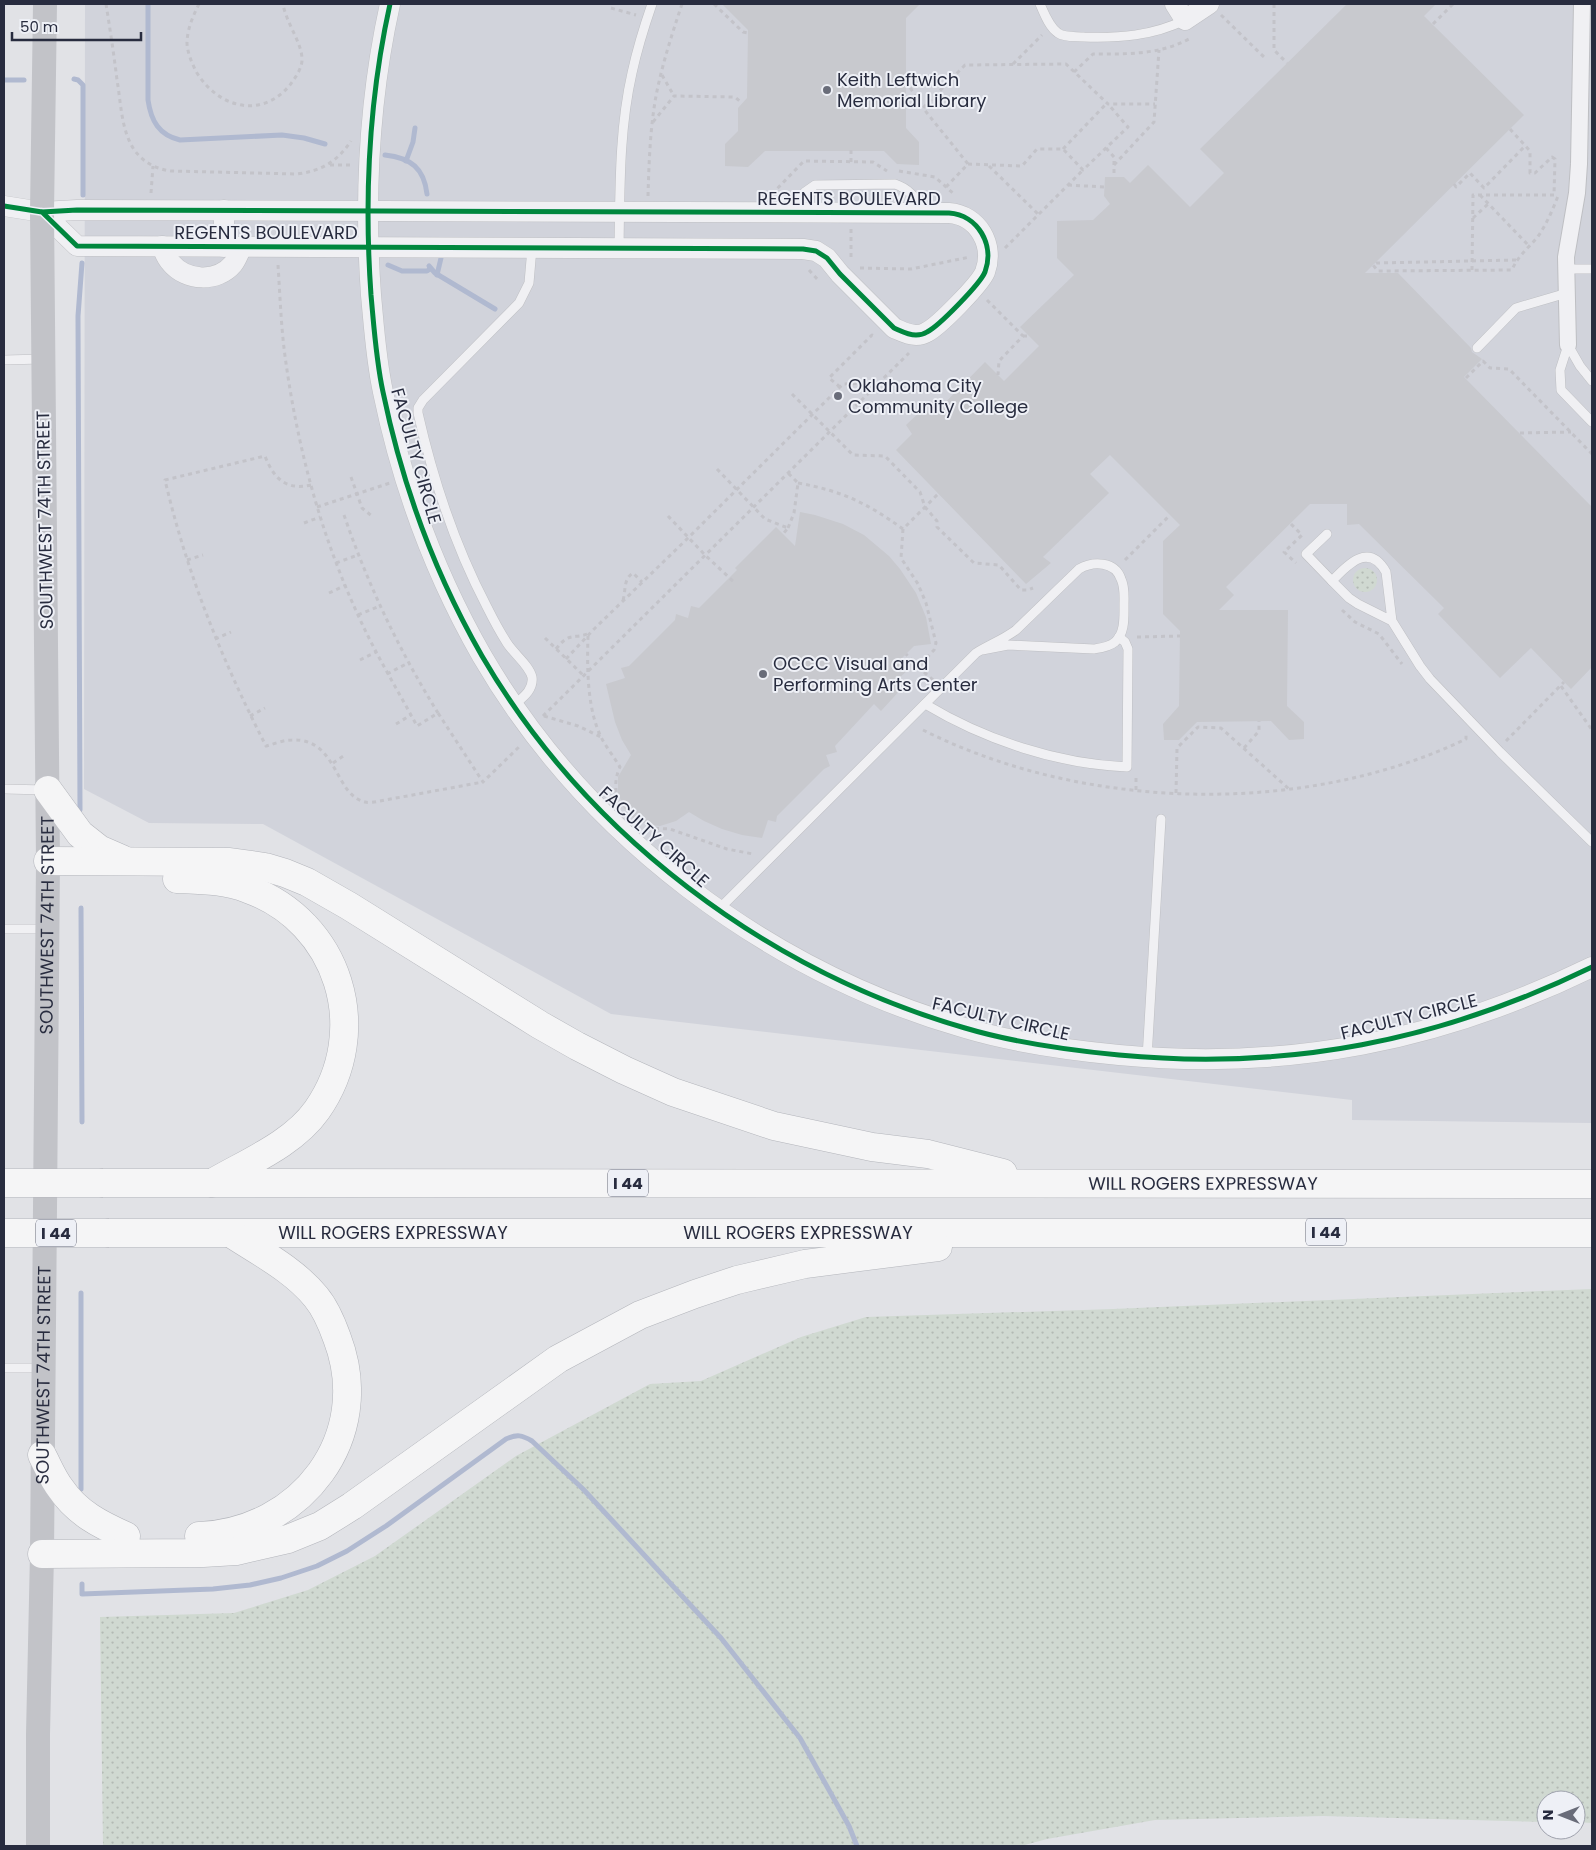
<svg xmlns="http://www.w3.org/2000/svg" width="1596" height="1850" font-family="Poppins,sans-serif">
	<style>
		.built { fill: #d1d3db }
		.grass { fill: url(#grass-dots) }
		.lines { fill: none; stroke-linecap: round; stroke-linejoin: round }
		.stream { stroke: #b0b9d0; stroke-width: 5 }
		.building { fill: #c8c9ce }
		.service-casing { stroke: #bebfc3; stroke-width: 10 }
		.minor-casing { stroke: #bebfc3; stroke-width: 18 }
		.tertiary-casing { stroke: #bebfc3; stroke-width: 21 }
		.motorway-casing { stroke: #b3b5bb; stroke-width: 29 }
		.path { stroke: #c3c3c9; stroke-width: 3; stroke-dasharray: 4 4; stroke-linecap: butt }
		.service { stroke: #f0f0f3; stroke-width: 9 }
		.minor { stroke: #f0f0f3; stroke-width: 16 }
		.tertiary { stroke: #f0f0f3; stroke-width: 20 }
		.secondary { stroke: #c2c3c8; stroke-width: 24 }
		.motorway { stroke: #f5f5f6; stroke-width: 28 }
		.motorway-bridge-casing { stroke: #b3b5bb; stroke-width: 29; stroke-linecap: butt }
		.motorway-bridge { stroke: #f5f5f6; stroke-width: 28 }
		.cycleway-casing { stroke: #eef0f6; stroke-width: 8 }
		.cycleway { stroke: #00873e; stroke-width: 5 }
		.poi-dot { fill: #696c79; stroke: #eef0f6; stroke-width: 2 }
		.labels { text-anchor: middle; stroke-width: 4; stroke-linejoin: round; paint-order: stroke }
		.shield { fill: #eef0f6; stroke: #636776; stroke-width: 1 }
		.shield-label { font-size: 16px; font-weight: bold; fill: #282c3f }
		.poi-label { font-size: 18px; fill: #282c3f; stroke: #eef0f6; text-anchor: start }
		.street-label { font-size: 18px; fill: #282c3f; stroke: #eef0f6 }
	</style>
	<defs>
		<pattern id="grass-dots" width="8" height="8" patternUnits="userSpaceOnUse" patternTransform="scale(1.25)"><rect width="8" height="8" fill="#d0d9d1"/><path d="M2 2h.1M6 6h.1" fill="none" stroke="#b3bab4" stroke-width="1.8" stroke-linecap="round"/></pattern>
	</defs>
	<rect width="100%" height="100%" fill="#e1e2e6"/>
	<path class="built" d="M85,4H1592V1123L1352,1120V1100L611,1014L263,824L149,823L84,789Z"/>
	<g class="grass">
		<circle cx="1365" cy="580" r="12"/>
		<path d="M1592,1289V1823L1576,1822V1800H1546V1822L1323,1816L1155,1820L1047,1839L1021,1846H103L100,1617L234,1613L308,1590L375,1556L516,1456L650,1384L701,1381L801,1337L866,1317L1113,1309Z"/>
	</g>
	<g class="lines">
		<g class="stream">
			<path d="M148,4V100C151,121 159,135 180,140L282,135L304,138L325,144"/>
			<path d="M74,79L78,80L83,85V195"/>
			<path d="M4,80H24"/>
			<path d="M385,155C411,158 424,168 427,194"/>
			<path d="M406,161L413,142L415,128"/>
			<path d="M388,265L402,271H427L430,269"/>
			<path d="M429,266L435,273L495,309"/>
			<path d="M437,275L441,258"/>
			<path d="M80,810L78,316L82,263"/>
			<path d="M81,908L82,1122"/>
			<path d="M81,1293V1489"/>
			<path d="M82,1584V1594L213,1589L250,1585L281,1578L317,1566L347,1551L386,1526L506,1439C517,1434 522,1435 532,1441L583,1489L721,1638L800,1738L849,1826L857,1846"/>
		</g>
	</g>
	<g class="building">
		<path d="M722,4H920L906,18V128L919,142V165L897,164L884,151H765L748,167L725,166V144L738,131V108L747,98L748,30Z"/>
		<path d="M1347,4H1436L1424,16L1524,115L1365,273H1398L1471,348L1472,352L1482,359L1464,377L1592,507V667L1571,689L1531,648L1500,678L1438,614L1444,608L1359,524L1347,525V504H1310L1226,587L1234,595L1219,610H1288L1287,706L1304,722V739L1289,740L1271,721L1197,722L1179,740H1164L1163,724L1179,706L1180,631L1163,614V541L1180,525L1110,455L1090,474L1109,493L1043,557L1051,563L1026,584L896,450L912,434L906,425L924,408L932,416L985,362L1004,381L1039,346L1020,327L1074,275L1057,258V221L1093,220L1110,204L1104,196L1105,177H1124L1130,183L1148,165L1190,207L1224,173L1200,149Z"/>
		<path d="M800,512L815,515L843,524L864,535L889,556L900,569L916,593L926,617L931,644L914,646L900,660L909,669L897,680L903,687L881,711L874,704L835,746L837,752L826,755L830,766L824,769L777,816L776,822L768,820L762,838L742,835L722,829L704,821L689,812L676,821L660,826L651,825L635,820L624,808L618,793V777L631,755L622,740L615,722L606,684L625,678L621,668L629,666L675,620L676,614L688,618L691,606L699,608L737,570L735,568L776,527L795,546Z"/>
	</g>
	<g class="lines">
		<g class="service-casing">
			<g id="service">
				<path d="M1040,4C1044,13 1049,27 1058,33C1065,38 1076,36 1084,37C1120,38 1152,36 1185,20"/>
				<path d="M790,210L805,192L815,185L895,184C910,189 916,199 925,211"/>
				<path d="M619,248C620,190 619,130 632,73C637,50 644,27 652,4"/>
				<path d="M1566,269H1592"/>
				<path d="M1568,345L1560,370L1561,390L1592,422"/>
				<path d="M1568,345L1580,366L1592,381"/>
				<path d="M1477,348L1516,308L1567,293"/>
				<path d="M4,360L43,359"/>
				<path d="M1327,534L1306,554L1332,581"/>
				<path d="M1392,621L1358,604L1349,598L1332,581C1348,564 1369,542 1386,572L1392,621L1420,666L1430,679L1500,752L1592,842"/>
				<path d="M925,704C985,740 1057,764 1127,767L1128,649L1125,642L1119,637"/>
				<path d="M514,705C522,698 534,690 532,677C529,665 514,654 507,643C500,632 493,619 487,607C455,546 433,479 418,413V408L423,400L519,303L529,283L532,248"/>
				<path d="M4,789L46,790"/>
				<path d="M718,910L976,653C989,645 1004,639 1016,630L1079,569C1093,561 1115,561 1121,579C1125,587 1124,596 1124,605C1124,618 1125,633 1115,642C1109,647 1101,648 1094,649L1008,645L982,650"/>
				<path d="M4,929H47"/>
				<path d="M1147,1058L1161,819"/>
				<path d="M4,1368H43"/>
			</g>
		</g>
		<g class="minor-casing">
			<path id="minor" d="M1568,345L1566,257L1577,193L1579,164L1582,4"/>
		</g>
		<g class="tertiary-casing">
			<g id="tertiary">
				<path d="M390,4C369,99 364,197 371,295C374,327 376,360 383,392C402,484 435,574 482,656C586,835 767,971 965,1028C1015,1043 1067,1050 1119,1055C1288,1071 1440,1041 1592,967"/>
				<path d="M1175,4L1185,20L1209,4"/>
				<path d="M4,206L42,212L77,210L949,213C978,215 995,245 985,272C980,284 939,326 927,332C924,334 919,335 916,335C908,335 901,331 894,328L840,274L827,258L816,251L803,249L77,246L42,212"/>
				<path d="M224,210V247"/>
				<path d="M162,246C164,252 166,258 171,263C186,281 217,283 233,264C237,259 239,252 242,247"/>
			</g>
		</g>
		<g class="motorway-casing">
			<g id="motorway">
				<path d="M48,790L80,834L99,849L122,859"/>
				<path d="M48,861L230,862L265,867L285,873L307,882L349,906L540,1025L577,1046L624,1070L673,1092L774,1126L872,1147L928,1154L1003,1173"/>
				<path d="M177,879C200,880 226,880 248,889C339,922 373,1030 317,1110C293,1144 248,1162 212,1183"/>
				<path id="s2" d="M103,1183L1592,1184"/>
				<path id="s3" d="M109,1233H1592"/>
				<path d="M42,1455C48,1466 53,1479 61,1489C77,1513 101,1525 126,1536"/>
				<path d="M199,1536C301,1532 375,1437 337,1338C332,1324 326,1309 316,1297C294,1270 261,1253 232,1234"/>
				<path d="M42,1554L203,1553L236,1551L288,1539L320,1526L352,1506L558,1359L640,1315L695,1294L737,1280L805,1264L938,1247"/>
			</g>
		</g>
		<g class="path">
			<path d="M106,4C110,29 114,55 117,80C121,103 121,128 133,148C142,162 156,169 171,171L297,174C321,171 337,162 351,141"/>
			<path d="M199,4C193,16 187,29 187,44C188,54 192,64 197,73C218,107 261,120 290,85C295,78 301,70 302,61C303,44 286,23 283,4"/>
			<path d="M714,4L743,32L748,33"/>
			<path d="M1274,4V50L1287,63"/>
			<path d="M611,8L636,15"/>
			<path d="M1221,15L1266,59"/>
			<path d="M1433,24L1453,4"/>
			<path d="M1013,64L1042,35"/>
			<path d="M1074,72L1093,54C1126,54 1159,55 1189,39"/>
			<path d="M662,75L674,96"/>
			<path d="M906,81L923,108"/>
			<path d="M653,122L674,96L735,97L742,103"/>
			<path d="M1510,129L1530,151V173H1535L1552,157L1555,159L1554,195"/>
			<path d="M1106,148L1114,157V177"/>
			<path d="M1063,149L1107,103"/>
			<path d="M851,150V162"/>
			<path d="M968,164L1022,166L1037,149H1063L1083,170L1128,127L1108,104"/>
			<path d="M330,165H352"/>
			<path d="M1114,165L1154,122L1159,50"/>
			<path d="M989,166L1038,214"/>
			<path d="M899,171L935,177L955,195"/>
			<path d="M1454,184L1456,187L1470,173L1484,188L1525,146"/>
			<path d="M1068,185L1104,187"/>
			<path d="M946,187L968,164L923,108L965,65L1066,64L1108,104H1155"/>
			<path d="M151,193L153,166"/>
			<path d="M772,194L804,161L873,162L887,171"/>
			<path d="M1480,195L1530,247"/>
			<path d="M648,196C649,163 650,129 656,96C662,65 672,34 682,4"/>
			<path d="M1473,218L1488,204"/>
			<path d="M851,229V258"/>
			<path d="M1005,248L1083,170"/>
			<path d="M1516,260L1377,263L1373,265L1378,271L1512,270C1518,255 1530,247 1539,235C1547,223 1553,209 1558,196"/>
			<path d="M278,265C280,295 281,326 285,356C297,445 320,533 358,615C375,653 397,689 417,726L438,713L483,782L521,745"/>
			<path d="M860,268L911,269L970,257"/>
			<path d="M809,270L819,281"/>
			<path d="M1472,270L1473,195H1558"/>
			<path d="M987,300L1023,336L999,361L998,375"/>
			<path d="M1023,336H1029"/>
			<path d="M1466,378L1483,361L1490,368L1509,369L1592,454"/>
			<path d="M840,387L829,378L872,335L876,337"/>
			<path d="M792,394L853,455L885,456L920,492L925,507L937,521V527L974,563L999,565L1021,590H1028L1033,588"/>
			<path d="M1520,433L1571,432"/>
			<path d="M717,469L765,519L788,528L783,534"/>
			<path d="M351,477L362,508L373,517"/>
			<path d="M798,483C842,491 867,503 903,529L939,493"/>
			<path d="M311,485C285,491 273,477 265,456L165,480C187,574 222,660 266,746C274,744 283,740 292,740C338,738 334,795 365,802C369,803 375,802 380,801L483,782"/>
			<path d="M317,507L390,483"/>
			<path d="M344,515C368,585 399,650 438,713"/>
			<path d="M668,516L705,555L735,583"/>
			<path d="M304,523L320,517"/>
			<path d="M1291,524L1302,535L1284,552L1296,563"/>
			<path d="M788,528L794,513L798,483L788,473"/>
			<path d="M903,529L901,558L918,584L926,603L936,643L934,650L918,667L906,654"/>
			<path d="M187,560L203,555"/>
			<path d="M1125,560L1170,515"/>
			<path d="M336,563L358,555"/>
			<path d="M329,593L346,585"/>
			<path d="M623,600C626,591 623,579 633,573L642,582"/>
			<path d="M1342,610L1355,622L1379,634L1402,664"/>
			<path d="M358,615L380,606"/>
			<path d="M588,636C587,668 587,708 601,737C606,747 614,757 620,767C615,778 615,786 617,799"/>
			<path d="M1137,637L1180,636"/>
			<path d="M545,638L584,676"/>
			<path d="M215,639L231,632"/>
			<path d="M556,649C570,631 573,640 590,633"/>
			<path d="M566,659L593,630L688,538L843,384L879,383"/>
			<path d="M360,660L376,652"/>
			<path d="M918,667L933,680"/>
			<path d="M387,674L408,663"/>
			<path d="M1561,686L1592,730"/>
			<path d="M250,716L265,708"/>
			<path d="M543,716L909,353"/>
			<path d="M544,716L578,726L601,737"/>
			<path d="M396,724L411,715"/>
			<path d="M923,730C1084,811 1303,817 1466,739V735"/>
			<path d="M1506,741L1564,682"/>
			<path d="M1244,748L1259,731V721"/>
			<path d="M333,763L345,755"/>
			<path d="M1136,790V776"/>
			<path d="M1176,793L1177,748L1198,727L1221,728L1289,789"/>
			<path d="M647,828L670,829L727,849L753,854"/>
		</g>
		<use href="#service" class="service"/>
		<use href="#minor" class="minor"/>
		<use href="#tertiary" class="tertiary"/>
		<path class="secondary" id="s1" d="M38,1846V1734L42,1554L48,861L42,212L45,4"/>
		<use href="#motorway" class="motorway"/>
		<g class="motorway-bridge-casing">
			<g id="motorway-bridge">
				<path d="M4,1183H103"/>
				<path d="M4,1233H109"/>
			</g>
		</g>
		<use href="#motorway-bridge" class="motorway-bridge"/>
		<g class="cycleway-casing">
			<g id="cycleway">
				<path d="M390,4C369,99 364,197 371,295C374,327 376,360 383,392C402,484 435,574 482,656C586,835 767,971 965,1028C1015,1043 1067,1050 1119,1055C1288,1071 1440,1041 1592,967"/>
				<path d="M4,206L42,212L77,210L949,213C978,215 995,245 985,272C980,284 939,326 927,332C924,334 919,335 916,335C908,335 901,331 894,328L840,274L827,258L816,251L803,249L77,246L42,212"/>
			</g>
		</g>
		<use href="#cycleway" class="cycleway"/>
	</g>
	<g class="poi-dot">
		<circle cx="827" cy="90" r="5"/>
		<circle cx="838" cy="396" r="5"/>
		<circle cx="763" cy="674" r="5"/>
	</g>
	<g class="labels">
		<g class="shield">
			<rect x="608" y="1169.5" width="40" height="27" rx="4"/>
			<rect x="1306" y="1218.5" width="40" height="27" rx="4"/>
			<rect x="36" y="1219.5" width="40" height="27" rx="4"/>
		</g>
		<g class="shield-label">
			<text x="628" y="1189">I 44</text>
			<text x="1326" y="1238">I 44</text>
			<text x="56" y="1239">I 44</text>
		</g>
		<g class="poi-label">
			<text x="837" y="86">Keith Leftwich<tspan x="837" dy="21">Memorial Library</tspan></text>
			<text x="848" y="392">Oklahoma City<tspan x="848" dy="21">Community College</tspan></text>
			<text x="773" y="670">OCCC Visual and<tspan x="773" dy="21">Performing Arts Center</tspan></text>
		</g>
		<g class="street-label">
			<text x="849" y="205">REGENTS BOULEVARD</text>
			<text x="266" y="239">REGENTS BOULEVARD</text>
			<text transform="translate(416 456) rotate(74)" y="6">FACULTY CIRCLE</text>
			<text transform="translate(45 520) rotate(-91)" y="6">SOUTHWEST 74TH STREET</text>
			<text transform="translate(654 837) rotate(42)" y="6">FACULTY CIRCLE</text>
			<text dy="6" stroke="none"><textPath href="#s1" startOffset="921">SOUTHWEST 74TH STREET</textPath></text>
			<text transform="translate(1409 1017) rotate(-14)" y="6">FACULTY CIRCLE</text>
			<text transform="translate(1001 1019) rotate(13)" y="6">FACULTY CIRCLE</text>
			<text dy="6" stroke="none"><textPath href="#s2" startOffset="1100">WILL ROGERS EXPRESSWAY</textPath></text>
			<text dy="6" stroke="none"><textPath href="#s3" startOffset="689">WILL ROGERS EXPRESSWAY</textPath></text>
			<text dy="6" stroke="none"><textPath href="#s3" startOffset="284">WILL ROGERS EXPRESSWAY</textPath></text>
			<text dy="6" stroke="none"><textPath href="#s1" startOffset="471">SOUTHWEST 74TH STREET</textPath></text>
		</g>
	</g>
	<rect width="1596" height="1850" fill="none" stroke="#282c3f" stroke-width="10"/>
	<g transform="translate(1561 1815) rotate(270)"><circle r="24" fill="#eef0f6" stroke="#9fa2ad"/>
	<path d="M0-4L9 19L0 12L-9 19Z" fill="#696c79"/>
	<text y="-8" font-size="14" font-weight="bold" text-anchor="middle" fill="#282c3f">N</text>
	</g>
	<path d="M12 32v8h129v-8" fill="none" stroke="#282c3f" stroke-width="2.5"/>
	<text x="20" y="32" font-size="15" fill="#282c3f" stroke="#eef0f6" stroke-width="4" paint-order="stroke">50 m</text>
</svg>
